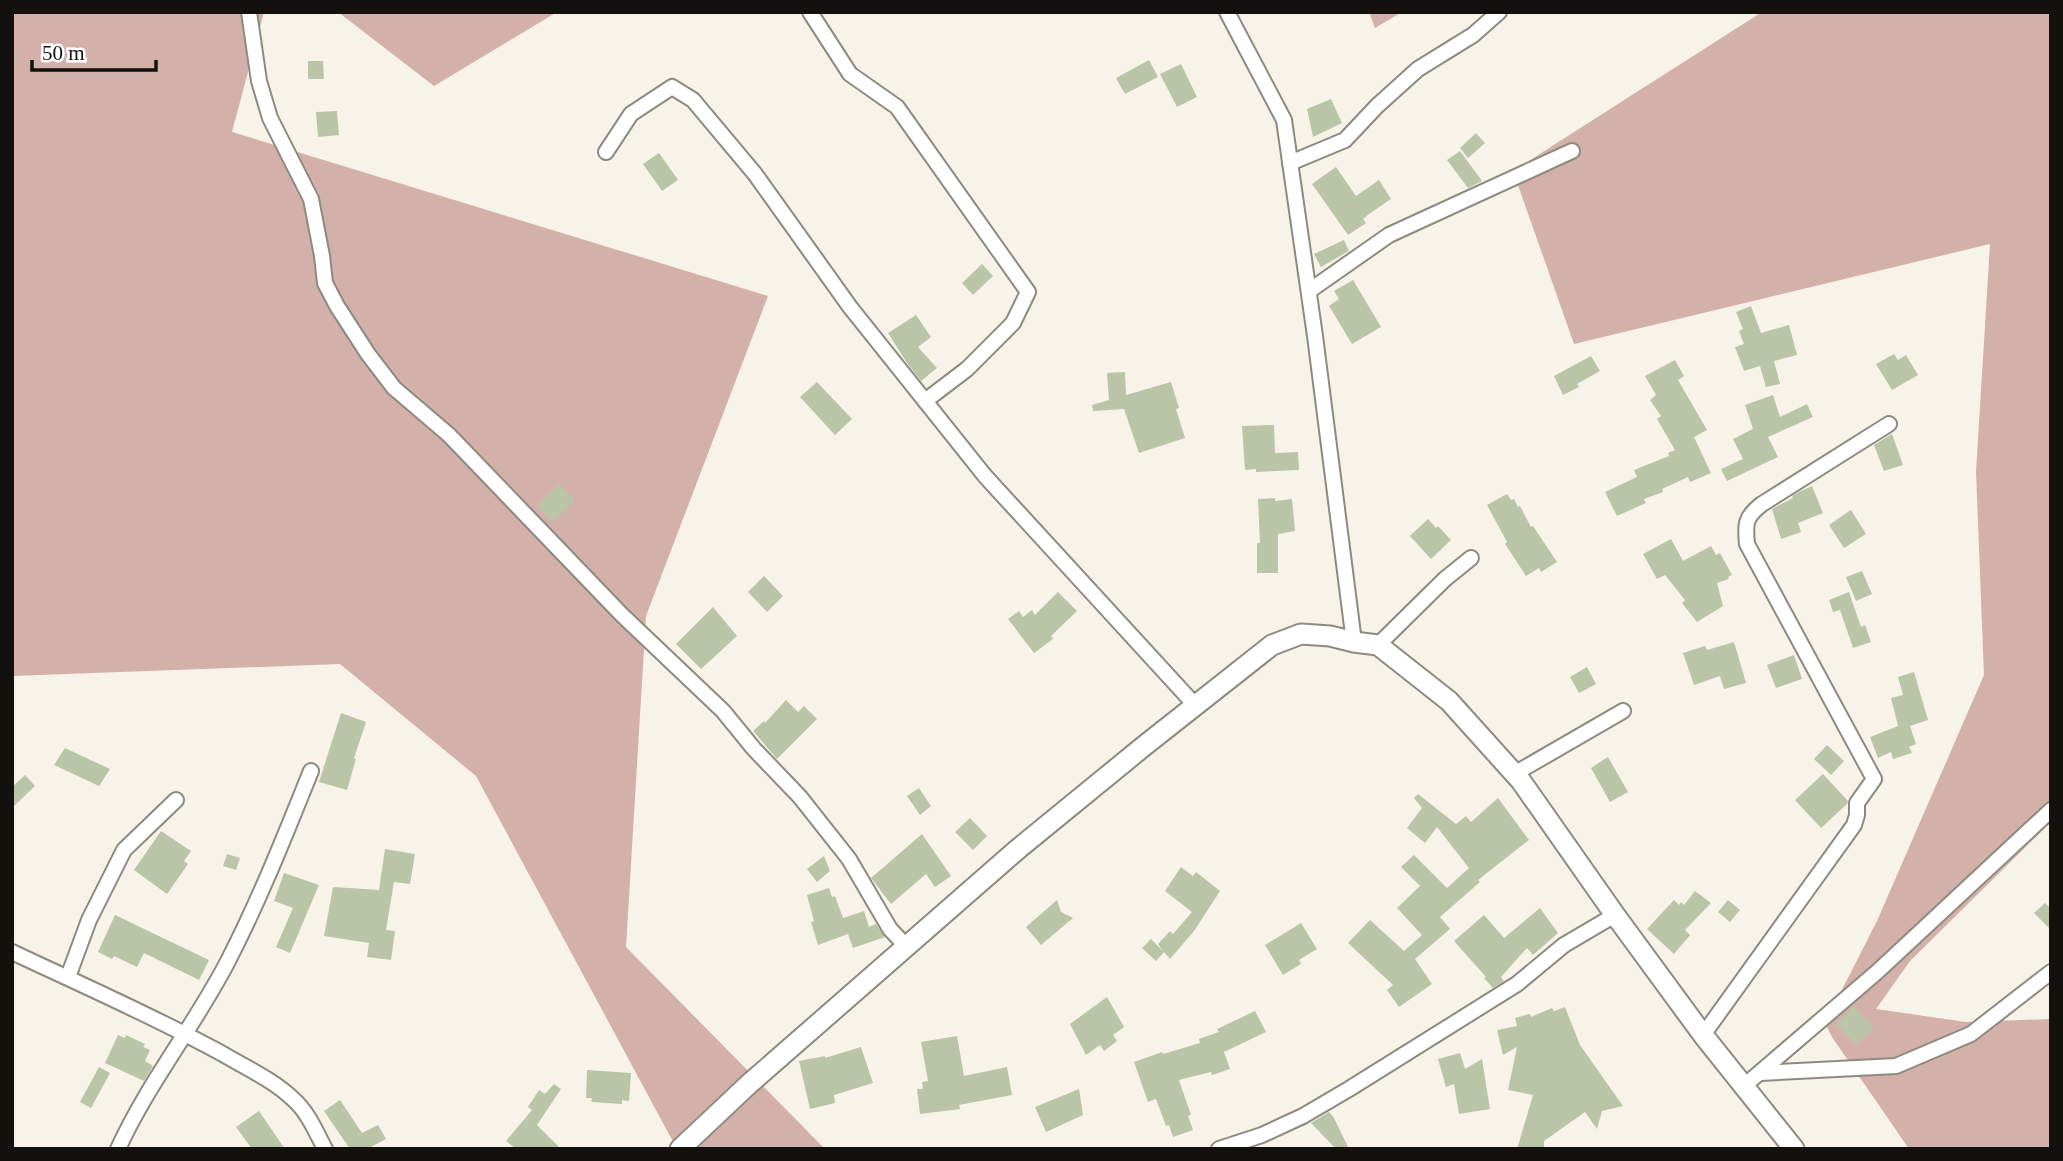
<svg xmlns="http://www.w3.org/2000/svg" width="2063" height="1161" font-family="'Times New Roman',serif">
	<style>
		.forest { fill: #d4b0aa }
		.building { fill: #bac5a7 }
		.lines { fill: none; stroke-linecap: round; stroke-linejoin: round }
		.street-casing { stroke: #8d8a80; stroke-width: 18 }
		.secondary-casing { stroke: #8d8a80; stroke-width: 23 }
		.street { stroke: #fff; stroke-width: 14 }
		.secondary { stroke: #fff; stroke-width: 19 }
	</style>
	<rect width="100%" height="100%" fill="#f7f3e8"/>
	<g class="forest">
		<path d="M12,12H264L232,132L768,296L646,616L626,947L825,1149H677L476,776L340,664L12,676Z"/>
		<path d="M338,12H557L434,86Z"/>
		<path d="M1369,12H1402L1375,28Z"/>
		<path d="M1762,12H2051V822L1910,961L1876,1009L1966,1022L2051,1019V1149H1909L1832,1037L1825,1023L1877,921L1984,675L1976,472L1990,244L1574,344L1513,171Z"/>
	</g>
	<g class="building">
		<path d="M1149,60L1158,77L1125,94L1116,78Z"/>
		<path d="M308,61H323L324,79H308Z"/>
		<path d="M1181,64L1197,97L1177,107L1160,74Z"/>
		<path d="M1331,99L1342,123L1313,137L1307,109Z"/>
		<path d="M337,111L339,135L318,137L316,112Z"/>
		<path d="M1476,133L1485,143L1468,158L1460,148Z"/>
		<path d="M1460,151L1482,181L1468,188L1447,160Z"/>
		<path d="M659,153L678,180L662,191L643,164Z"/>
		<path d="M1336,167L1356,196L1379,180L1391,199L1369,214L1363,219L1366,223L1348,235L1312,184Z"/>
		<path d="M1344,240L1349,251L1321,267L1314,254Z"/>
		<path d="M982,264L993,276L973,295L962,283Z"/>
		<path d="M1353,280L1381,327L1352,344L1329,306L1339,299L1334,291Z"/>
		<path d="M1751,306L1761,333L1789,325L1797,355L1774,361L1780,384L1766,387L1760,366L1744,371L1735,347L1744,344L1739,331L1743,329L1736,312Z"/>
		<path d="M916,315L931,337L918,347L937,368L921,381L907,363L888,333Z"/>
		<path d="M1894,354L1898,360L1906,355L1918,375L1892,390L1876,364Z"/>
		<path d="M1591,356L1600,371L1577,384L1579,387L1563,395L1554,376Z"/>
		<path d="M1675,360L1684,376L1678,380L1707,430L1694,437L1711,473L1690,482L1688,477L1662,489L1663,492L1644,499L1646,503L1617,516L1605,492L1637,477L1634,470L1669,456L1668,453L1675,450L1657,419L1661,416L1650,400L1656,395L1645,376Z"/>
		<path d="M1125,372L1126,395L1171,382L1179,408L1176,409L1185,438L1139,453L1124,409L1093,411L1092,405L1109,400L1107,373Z"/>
		<path d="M817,382L852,419L835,435L800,397Z"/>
		<path d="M1773,395L1780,417L1807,404L1813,417L1768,437L1778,457L1727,481L1721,469L1743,459L1733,439L1753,429L1745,405Z"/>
		<path d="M1274,425L1275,453L1298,452L1299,470L1256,472V469L1245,470L1242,426Z"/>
		<path d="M1892,434L1903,465L1884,471L1874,445Z"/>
		<path d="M559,484L575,500L553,522L537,506Z"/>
		<path d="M1812,486L1823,513L1798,523L1801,532L1781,539L1772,509L1793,498L1792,496L1801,491Z"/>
		<path d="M1507,494L1511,500L1514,499L1518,507L1520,506L1531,527L1533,526L1557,562L1541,572L1539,568L1526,576L1505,544L1507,542L1487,505Z"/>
		<path d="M1275,498V501L1292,499L1295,531L1278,534V573H1257V543H1260L1258,499Z"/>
		<path d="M1851,510L1866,534L1844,548L1829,525Z"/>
		<path d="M1428,519L1436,528L1438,526L1451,540L1431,559L1410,536Z"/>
		<path d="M1671,539L1683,561L1711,546L1716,555L1720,553L1732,575L1728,577L1729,579L1717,583L1723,606L1697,622L1682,603L1685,600L1665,575L1657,579L1643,554Z"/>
		<path d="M1862,571L1872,594L1856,601L1846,577Z"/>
		<path d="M764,576L783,596L767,612L748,592Z"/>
		<path d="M1058,592L1077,611L1051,636L1053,639L1034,653L1008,619L1019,611L1023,617L1032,610L1035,615Z"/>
		<path d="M1849,592L1861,627L1865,625L1871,642L1853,648L1840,610L1833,612L1829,600Z"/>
		<path d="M713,607L737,636L701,669L676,644Z"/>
		<path d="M1734,642L1746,683L1724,689L1720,676L1694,685L1683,653L1705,646L1707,650Z"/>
		<path d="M1794,655L1802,679L1776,688L1767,665Z"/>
		<path d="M1587,667L1596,684L1579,693L1570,677Z"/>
		<path d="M1914,672L1928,720L1910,726L1916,744L1909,747L1912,753L1893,759L1891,752L1878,758L1870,737L1898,726L1891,698L1903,695L1898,677Z"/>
		<path d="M786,700L798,712L804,706L817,719L777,759L753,731L764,721L765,723Z"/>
		<path d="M341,713L366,722L354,758L356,759L347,790L319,782Z"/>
		<path d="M1827,745L1844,761L1831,775L1814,759Z"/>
		<path d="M65,748L110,769L99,786L54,765Z"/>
		<path d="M1608,757L1628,792L1610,802L1591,768Z"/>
		<path d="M1823,774L1848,801L1847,804L1821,828L1795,800Z"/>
		<path d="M25,775L35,786L12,808V787Z"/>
		<path d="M919,788L931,806L920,815L907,796Z"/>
		<path d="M1418,794L1456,824L1466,816L1471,822L1498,798L1529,840L1478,880L1480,882L1440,917L1450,929L1415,959L1432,984L1399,1007L1387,990L1393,985L1348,943L1370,920L1404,951L1422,935L1397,908L1420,886L1401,867L1414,855L1447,888L1469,868L1437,827L1425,843L1407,828L1422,808L1414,798Z"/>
		<path d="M970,818L987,836L973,850L955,832Z"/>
		<path d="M161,831L191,851L184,861L188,864L167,894L134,870Z"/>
		<path d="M922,834L951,876L935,887L926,874L891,904L871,878Z"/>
		<path d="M385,849L415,854L410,884L394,882L386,930L395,931L391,960L367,957L369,943L324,936L333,887L379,890Z"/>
		<path d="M227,854L240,858L236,870L223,866Z"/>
		<path d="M824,856L830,871L817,882L807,869Z"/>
		<path d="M1181,867L1193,876L1196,872L1220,891L1194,931L1170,959L1164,952L1156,961L1142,948L1151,939L1163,951L1158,944L1170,931L1173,934L1192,912L1165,891Z"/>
		<path d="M284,873L319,885L290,953L276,947L293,908L274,901Z"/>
		<path d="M829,888L832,897L835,896L843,918L864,911L869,927L876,924L885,937L853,948L848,934L818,945L811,922L814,921L807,895Z"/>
		<path d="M1695,891L1711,903L1685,930L1690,935L1674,954L1647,929L1674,900L1679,905L1681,902L1684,905Z"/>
		<path d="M1057,900L1061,912L1073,918L1041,945L1026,927Z"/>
		<path d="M1728,900L1740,910L1730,922L1718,912Z"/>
		<path d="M2045,903L2051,909V930L2034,913Z"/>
		<path d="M1540,908L1558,933L1533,955L1527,948L1501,977L1504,981L1493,988L1484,978L1486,977L1454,941L1484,915L1504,938Z"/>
		<path d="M115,915L209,960L199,980L144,953L137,967L114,956L112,959L98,952Z"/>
		<path d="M1301,923L1317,949L1299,960L1301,964L1283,975L1265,945Z"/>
		<path d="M1107,997L1124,1027L1113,1035L1117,1041L1104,1051L1100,1045L1086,1055L1070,1024Z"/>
		<path d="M1853,1006L1874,1028L1856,1045L1836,1024Z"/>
		<path d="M1565,1007L1580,1045L1623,1106L1602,1111L1597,1129L1585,1112L1544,1141V1149H1517L1533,1095L1508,1090L1517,1047L1503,1055L1497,1030L1517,1026L1515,1018L1530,1014L1531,1017L1552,1008L1554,1011Z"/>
		<path d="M1255,1011L1266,1032L1224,1052L1230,1069L1212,1075L1211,1072L1179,1080L1191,1115L1188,1116L1193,1130L1173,1137L1169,1125L1166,1126L1156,1099L1148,1102L1134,1062L1162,1052L1163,1054L1200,1043L1199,1039L1219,1032L1217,1029Z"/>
		<path d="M118,1035L125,1038L126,1035L145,1044L143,1047L150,1050L145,1061L153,1066L144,1081L105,1063Z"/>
		<path d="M957,1036L964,1076L1007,1067L1012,1095L959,1105L960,1109L920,1114L917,1089H923L922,1082L928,1081L921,1042Z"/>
		<path d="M861,1047L873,1083L834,1095L835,1103L810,1109L799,1061L825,1056V1058Z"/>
		<path d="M1460,1053L1465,1069L1482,1059L1490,1109L1459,1114L1454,1084L1446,1087L1438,1059Z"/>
		<path d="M99,1067L110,1073L91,1108L80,1102Z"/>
		<path d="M587,1070L631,1073L629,1101L622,1100V1104L591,1102L592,1098H586Z"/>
		<path d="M554,1084L561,1089L537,1125L561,1149H516L506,1141L532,1110L528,1107L539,1090L545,1094Z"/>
		<path d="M1079,1089L1083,1115L1046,1132L1035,1107Z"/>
		<path d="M340,1100L362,1133L378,1125L386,1139L367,1149H350L324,1111Z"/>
		<path d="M259,1111L285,1149H252L236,1127Z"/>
		<path d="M1329,1112L1334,1118L1349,1149H1336L1311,1123Z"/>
	</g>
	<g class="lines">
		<g class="street-casing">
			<g id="street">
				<path d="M249,12L259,81L270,118L311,199L322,256L325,283L337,306L368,354L394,388L449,435L622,615L723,711L754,749L800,797L849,859L890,929L906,946"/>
				<path d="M810,12L850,74L897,107L1028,292L1013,323L967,369L925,401"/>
				<path d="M1227,12L1284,120L1315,336L1354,642"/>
				<path d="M606,152L631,114L672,87L693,100L755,174L850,307L985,476L1195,705"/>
				<path d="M1290,163L1345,140L1377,106L1418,69L1473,35L1499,12"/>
				<path d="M1309,291L1389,235L1572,151"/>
				<path d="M1378,645L1445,579L1471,558"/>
				<path d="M1514,774L1623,711"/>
				<path d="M12,952C82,985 153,1016 221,1053C245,1067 273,1080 293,1099C308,1112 316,1132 325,1149"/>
				<path d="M68,977L89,920L124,850L176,800"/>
				<path d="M1703,1035L1854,825L1857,815V803L1874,779L1747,544C1745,524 1745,517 1762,504L1889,424"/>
				<path d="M1760,1073L1896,1066L1971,1034L2051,972"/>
				<path d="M1744,1086L1877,972L2051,810"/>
				<path d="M118,1149C148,1083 195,1025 228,961C260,899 285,835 311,771"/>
				<path d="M1219,1149L1262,1135L1303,1116L1349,1089L1517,984L1564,945L1615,915"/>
			</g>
		</g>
		<g class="secondary-casing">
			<path id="secondary" d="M680,1149L749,1084L1018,849L1144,746L1272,645L1301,634L1330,636L1354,642L1378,645L1449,701L1521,781L1615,915L1703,1035L1794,1149"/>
		</g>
		<use href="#street" class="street"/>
		<use href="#secondary" class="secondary"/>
	</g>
	<rect width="2063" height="1161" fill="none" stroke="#12110d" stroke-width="28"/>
	<path d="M32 60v10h124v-10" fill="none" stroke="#12110d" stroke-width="3.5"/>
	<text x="42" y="60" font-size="21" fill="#12110d" stroke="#ffffff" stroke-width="5" paint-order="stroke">50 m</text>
</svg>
